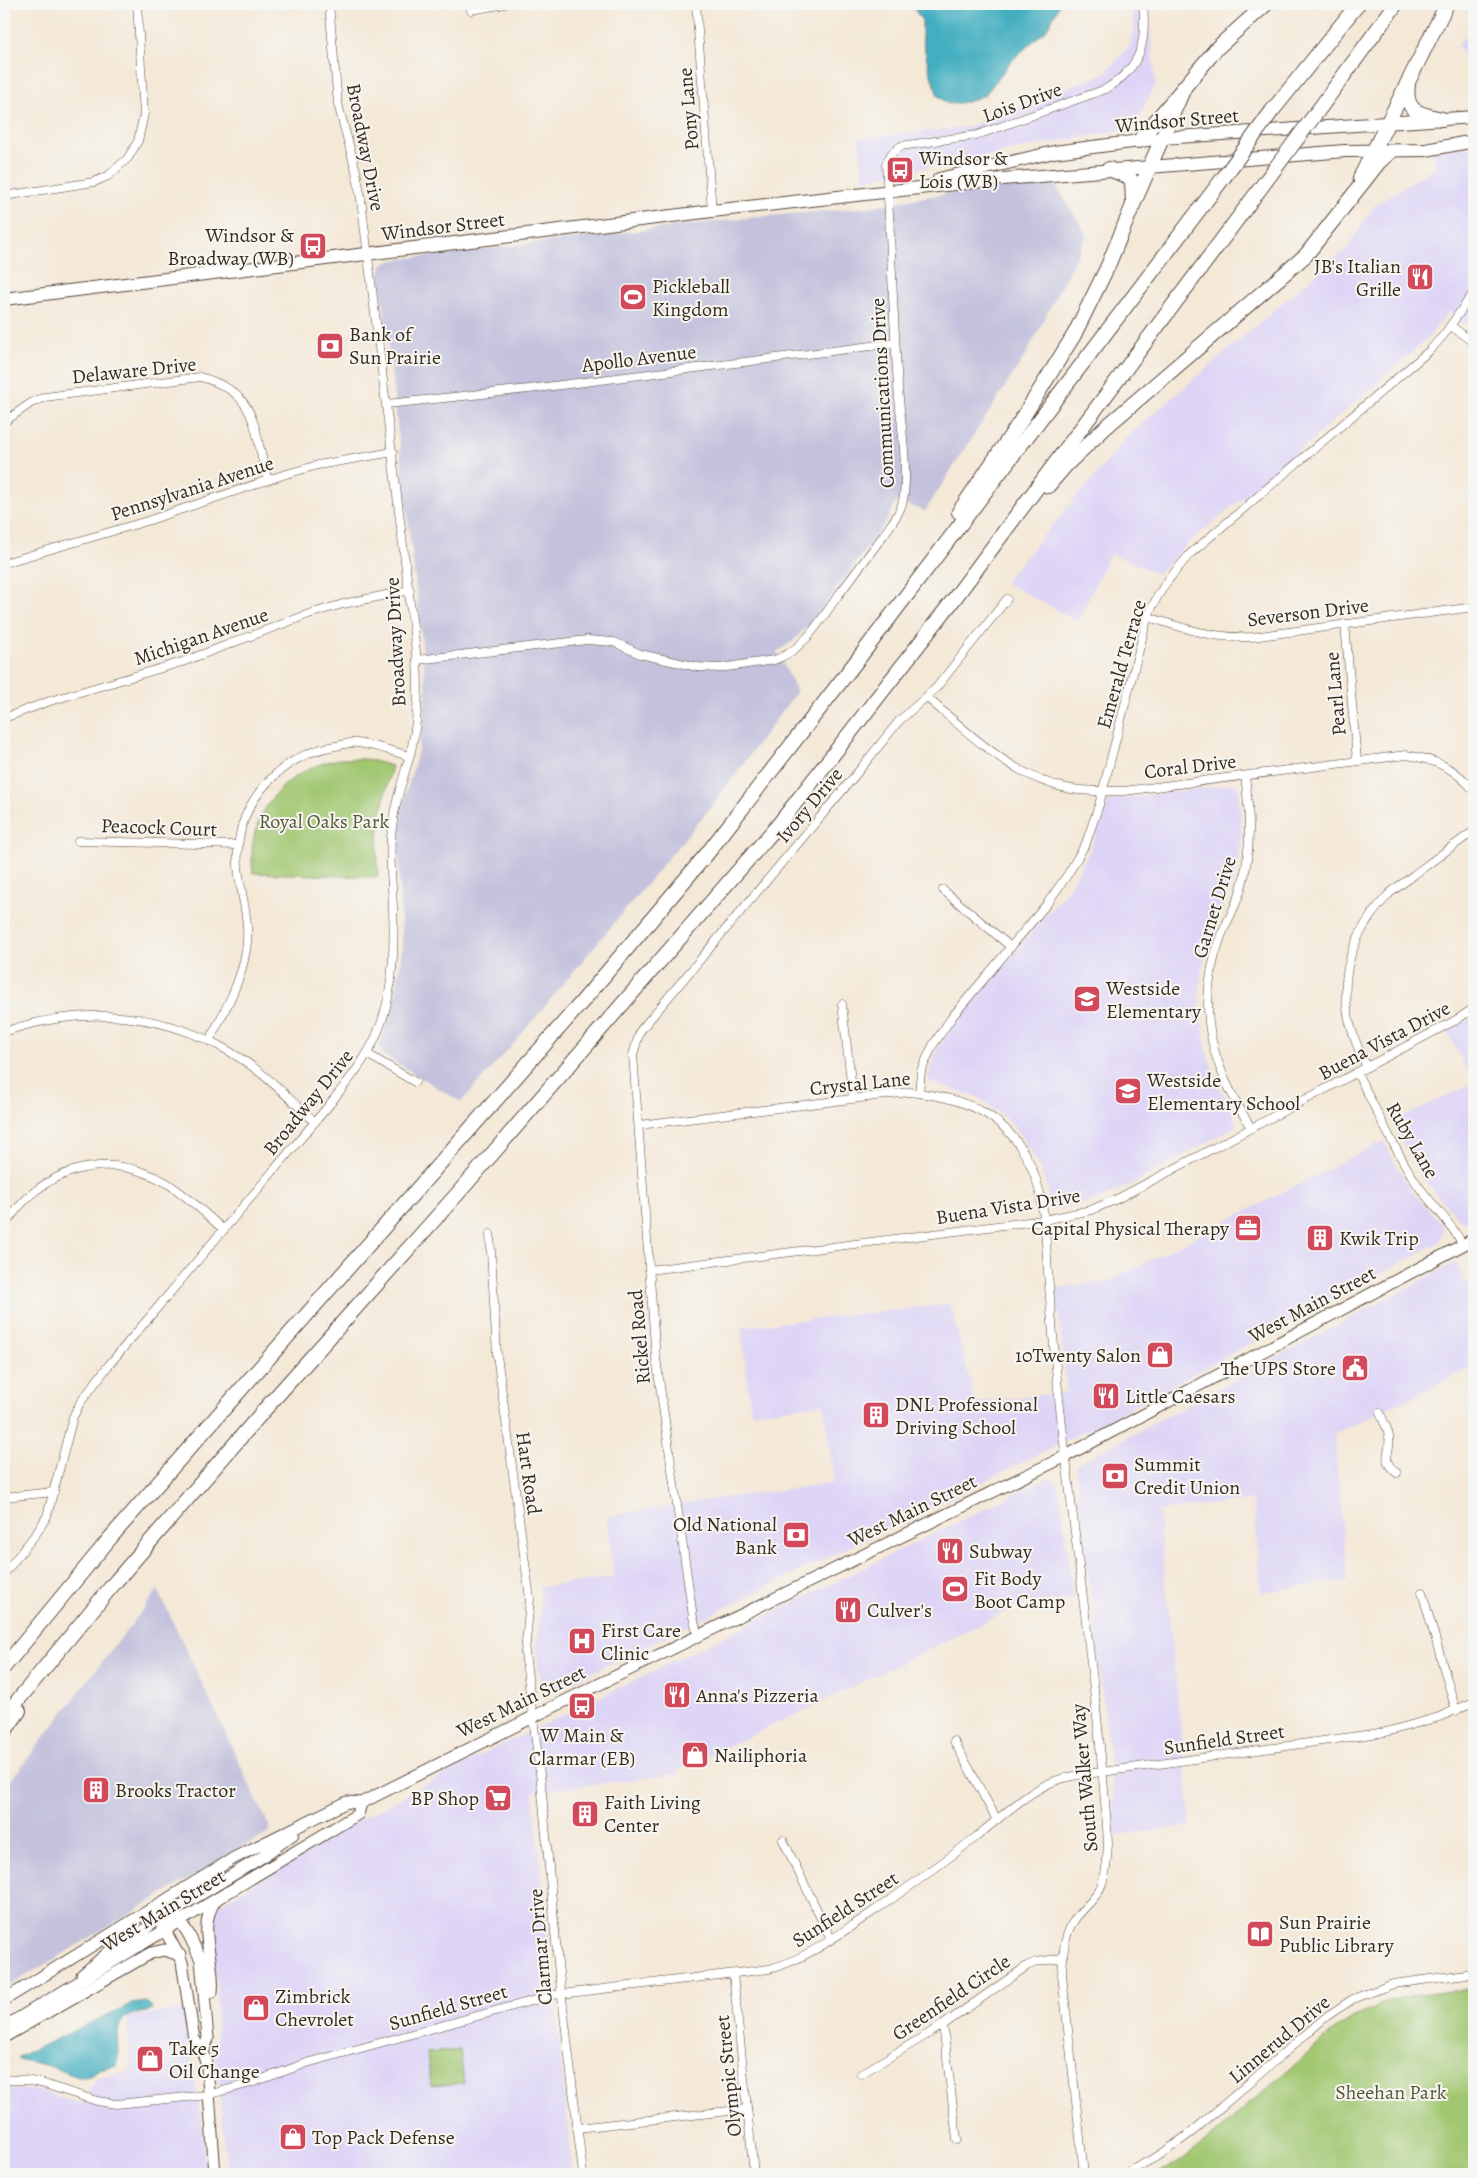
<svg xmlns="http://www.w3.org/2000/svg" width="1478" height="2178" font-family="Alegreya,serif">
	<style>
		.built { fill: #ded5f6 }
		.industrial { fill: #c3c1dc }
		.green { fill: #a1c771; stroke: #6e7848 }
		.water { fill: #42aec0; stroke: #3e6c6f }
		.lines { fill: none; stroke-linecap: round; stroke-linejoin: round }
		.street-casing { stroke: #57463a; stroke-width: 9 }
		.secondary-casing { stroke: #57463a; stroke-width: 13 }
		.primary-casing { stroke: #57463a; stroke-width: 14 }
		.highway-casing { stroke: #57463a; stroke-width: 16 }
		.street { stroke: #fff; stroke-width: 8 }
		.secondary { stroke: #fff; stroke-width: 11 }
		.primary { stroke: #fff; stroke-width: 12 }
		.highway { stroke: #fff; stroke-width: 14 }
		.highway-bridge-casing { stroke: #57463a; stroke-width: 16; stroke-linecap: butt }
		.highway-bridge { stroke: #fff; stroke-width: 14 }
		.labels { text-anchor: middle; stroke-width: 4; stroke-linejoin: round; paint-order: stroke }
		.street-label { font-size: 20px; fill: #3b2a1e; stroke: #f6f6f2 }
		.poi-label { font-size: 20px; fill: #3b2a1e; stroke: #f6f6f2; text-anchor: start }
		.park-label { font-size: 20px; fill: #5a5937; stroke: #f6f6f2 }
	</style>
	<rect width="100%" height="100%" fill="#f6f6f2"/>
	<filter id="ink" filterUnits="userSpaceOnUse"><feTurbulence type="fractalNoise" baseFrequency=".02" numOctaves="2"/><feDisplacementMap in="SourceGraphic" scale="10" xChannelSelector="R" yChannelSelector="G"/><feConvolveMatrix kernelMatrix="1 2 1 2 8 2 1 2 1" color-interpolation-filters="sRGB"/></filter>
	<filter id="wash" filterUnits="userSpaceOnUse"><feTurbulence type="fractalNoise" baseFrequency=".0096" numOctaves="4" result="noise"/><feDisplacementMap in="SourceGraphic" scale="20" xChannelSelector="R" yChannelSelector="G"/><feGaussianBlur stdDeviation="1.12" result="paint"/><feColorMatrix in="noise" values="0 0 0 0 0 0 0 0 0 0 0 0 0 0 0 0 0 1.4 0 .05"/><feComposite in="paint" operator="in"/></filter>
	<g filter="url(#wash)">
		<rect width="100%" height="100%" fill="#f4e8d7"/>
		<g class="built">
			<path d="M1131,4H1147L1156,84L1132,129L1049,143L863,180L859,138L968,127L1105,73L1130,45L1134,29Z"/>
			<path d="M1474,25V75L1458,45Z"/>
			<path d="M1474,146V330L1449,312L1426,340L1294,455L1187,544L1158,574L1110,553L1078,621L1004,582L1131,433L1348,247L1375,205L1436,167L1433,151Z"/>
			<path d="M1234,784L1238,787L1241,810V845L1238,868L1211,936L1202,967L1199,996L1207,1053L1219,1086L1234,1115L1236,1126L1132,1184L1096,1200L1055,1210L1050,1205L1046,1184L1037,1161L1017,1130L1008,1120L978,1097L935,1084L929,1081L928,1076L936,1051L957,1020L1068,889L1089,852L1109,800Z"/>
			<path d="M1474,1016V1223H1472L1459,1220L1418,1172L1392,1122L1473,1083L1447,1031Z"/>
			<path d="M1383,1141L1410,1189L1442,1225L1443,1234L1438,1243L1094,1427L995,1476L566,1685L553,1691L545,1692L542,1689L538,1665L537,1643L541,1597L539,1587L614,1577L607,1517L686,1503L834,1483L824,1404L751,1413L741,1327L950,1304L976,1403L1067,1392L1056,1288L1109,1281Z"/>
			<path d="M1456,1262L1474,1297V1367L1334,1434L1348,1581L1261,1592L1253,1500L1158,1511L1191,1826L1116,1835L1107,1732L1076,1473L1077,1464Z"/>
			<path d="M1048,1478L1056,1481L1060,1491L1073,1598L1017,1606L801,1712L677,1770L678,1774L533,1792L573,2174H227L216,2052L217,1990L211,1922L215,1910L219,1905L359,1820L479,1756Z"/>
			<path d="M184,2010L202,2125L207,2174H4V2089L37,2090L81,2104L97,2078L129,2071L131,2068L127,2017Z"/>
		</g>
		<g class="industrial">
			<path d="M1053,181L1087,235L1027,353L925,511L897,501L885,523L815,618L793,641L777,652L797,691L715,802L515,1042L461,1102L383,1055L379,1047L396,994L402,949L398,838L405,796L416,759L423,724L426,689L420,622L380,276L382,265L393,260L754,217L862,208L984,187Z"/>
			<path d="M158,1590L270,1828L269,1833L232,1853L4,1989V1789Z"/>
		</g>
		<g class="green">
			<path d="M340,759H366L392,766C382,803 375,838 378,877L253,873C244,816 285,768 340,759Z"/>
			<path d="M1474,1988V2174H1156L1182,2160L1208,2140L1335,2030C1378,1996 1423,1995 1474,1988Z"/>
			<path d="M460,2050L464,2083L431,2086L427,2053Z"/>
		</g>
		<g class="water">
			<path d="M911,4H1060L1047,29L1012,60L985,95L967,102L948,104L938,96L929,69L922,37V21Z"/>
			<path d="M146,2002L151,2006L152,2010C145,2014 136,2012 129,2016C111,2023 121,2051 117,2065L99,2069L89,2077H78L49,2066L18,2059V2057L131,2004Z"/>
		</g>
	</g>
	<g filter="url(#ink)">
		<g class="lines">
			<g class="street-casing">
				<g id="street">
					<path d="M696,4L712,211"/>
					<path d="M471,10L505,4"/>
					<path d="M4,196L94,182L108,176L128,158L138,141L144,114L137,4"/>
					<path d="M1451,326L1474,343"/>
					<path d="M387,404L529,389L895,343"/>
					<path d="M4,422L31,403L45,397L200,377C261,393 252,430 268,480"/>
					<path d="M4,563L147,521L283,475L318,465L393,452"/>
					<path d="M1148,617C1183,628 1214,639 1252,637L1474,607"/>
					<path d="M1345,624L1357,761"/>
					<path d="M417,660L587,640L614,642L640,654L698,667L720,668L774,660C803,651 820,621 837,597C853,576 869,555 885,533C891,524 899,515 902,504C910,478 900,416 898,387C893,313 891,238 886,164L892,153L901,146L977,135L1106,89C1141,67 1147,44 1143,4"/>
					<path d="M926,697C968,732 1011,776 1066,788C1085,792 1105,791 1124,791L1406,755C1434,759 1456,768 1474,791"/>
					<path d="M4,718L50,701L182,662L309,614L343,604L410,590"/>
					<path d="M1245,776C1250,814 1252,851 1241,889C1237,904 1228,919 1222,934C1211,962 1206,994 1209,1023C1213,1062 1232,1096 1251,1128"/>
					<path d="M78,841L238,845"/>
					<path d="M943,890L1011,947"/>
					<path d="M842,1004L853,1098"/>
					<path d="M4,1032C85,1004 171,1012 243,1060C269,1077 292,1101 315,1122"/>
					<path d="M209,1041C224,1012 241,983 246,950C252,915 235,883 238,848C242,796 285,754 335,746C342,745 350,742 357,743C375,745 392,751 409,756"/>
					<path d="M367,1054L415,1082"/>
					<path d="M1367,1067C1334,1004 1338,948 1388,895C1396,887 1407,881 1415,874C1435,859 1454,845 1474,831"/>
					<path d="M1357,1073C1376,1109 1393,1147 1415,1181C1430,1204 1449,1219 1463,1245"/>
					<path d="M919,1093L921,1071L933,1045L952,1017L1046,905L1068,874L1086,843L1099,805L1146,623C1155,594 1170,577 1190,554L1429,351L1443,336L1474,292"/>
					<path d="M639,1125L909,1092C960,1097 1002,1111 1027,1158C1046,1193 1045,1234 1048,1273C1051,1311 1054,1350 1058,1389C1074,1540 1098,1691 1108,1842C1107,1860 1107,1880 1096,1895C1089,1905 1079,1912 1073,1922C1063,1938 1063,1957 1062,1975L1084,2174"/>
					<path d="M4,1227C39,1170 104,1148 165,1182C186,1194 205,1214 224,1230"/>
					<path d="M490,1234L497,1355L530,1599L525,1653L541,1782L558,1964L583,2174"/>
					<path d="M649,1270L1044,1220L1091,1210L1117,1199L1456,1020L1474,1008"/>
					<path d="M1380,1413C1383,1421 1388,1428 1389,1436C1392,1452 1379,1460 1397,1473"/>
					<path d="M4,1497L54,1492"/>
					<path d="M4,1574L38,1531L47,1516L73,1417L80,1403L108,1366L330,1104C342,1088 356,1073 366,1055C393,1013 395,957 393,908C392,878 388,850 393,821C396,797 405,774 411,751C418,721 419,690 417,660L361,199L356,171L338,104L329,4"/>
					<path d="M1422,1592L1456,1711"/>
					<path d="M698,1635L693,1617L656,1358L633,1055L640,1031L853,778L899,721L936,688L1007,599"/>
					<path d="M954,1741L997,1820"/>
					<path d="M783,1840L831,1939"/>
					<path d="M733,1974L754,2174"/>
					<path d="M943,2025L957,2140"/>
					<path d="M861,2074L943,2025L1027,1966L1036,1962L1063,1958"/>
					<path d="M4,2080H25L41,2083L97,2101L116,2104L208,2095L254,2082L307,2063L553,1995L769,1969C804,1960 832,1939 862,1919C901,1893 939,1866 976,1837C997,1820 1027,1793 1050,1783C1066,1776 1084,1774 1102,1772L1386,1732L1439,1717L1474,1702"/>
					<path d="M577,2128L747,2109"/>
					<path d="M1124,2174L1160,2155L1192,2132L1327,2016L1353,1999L1393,1984L1474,1973"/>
				</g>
			</g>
			<g class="secondary-casing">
				<g id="secondary">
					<path d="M153,1908L182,1962L194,2039L203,2053L207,2066L215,2174"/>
					<path d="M176,1916L188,1933L201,1960L208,2038L203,2053"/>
					<path d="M167,1930V1921L173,1911L262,1857L293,1834"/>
					<path d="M82,1975L109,1952L145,1930L163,1911"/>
					<path d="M212,1992C216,1962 196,1928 215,1901"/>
					<path d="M4,2000L234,1858L347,1802L361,1803L559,1704L1066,1456L1474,1239"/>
					<path d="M4,2027L358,1814L361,1803"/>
					<path d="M4,2037L151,1953L164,1950L180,1955"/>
				</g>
			</g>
			<g class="primary-casing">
				<g id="primary">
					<path d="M939,179L1054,152L1163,138L1474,117"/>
					<path d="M4,299L712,211L991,180L1345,151L1426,150L1474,141"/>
				</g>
			</g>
			<g class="highway-casing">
				<g id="highway">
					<path d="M1408,85C1404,112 1419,114 1442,119"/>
					<path d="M1272,111L1358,4"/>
					<path d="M1317,112L1396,4"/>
					<path d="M1139,141L1217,48L1266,4"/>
					<path d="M1109,169L1129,177L1132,181L1133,202"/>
					<path d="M1360,178L1447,4"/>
					<path d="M1048,486L1066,465L1106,427L1306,255L1379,162L1390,152"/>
					<path d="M959,512L1020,422L1074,335L1107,268L1133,205L1184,88"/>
					<path d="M4,1667L111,1537L581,1003L706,855L862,654L1224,177"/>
					<path d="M4,1717L116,1581L266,1408L460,1191L779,824L951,603L1265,182"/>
					<path d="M4,1732L19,1711"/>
				</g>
			</g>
			<use href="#street" class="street"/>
			<use href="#secondary" class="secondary"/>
			<use href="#primary" class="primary"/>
			<use href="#highway" class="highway"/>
			<g class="highway-bridge-casing">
				<g id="highway-bridge">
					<path d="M1224,177L1272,111"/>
					<path d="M1265,182L1317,112"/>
				</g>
			</g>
			<use href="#highway-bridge" class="highway-bridge"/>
		</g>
	</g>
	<defs>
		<g id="bus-square" transform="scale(1.4375)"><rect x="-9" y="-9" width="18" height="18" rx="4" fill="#d1495b" stroke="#f6f6f2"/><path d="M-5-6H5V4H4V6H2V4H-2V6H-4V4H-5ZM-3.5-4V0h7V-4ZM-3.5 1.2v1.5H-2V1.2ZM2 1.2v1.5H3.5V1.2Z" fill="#fff"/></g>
		<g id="restaurant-square" transform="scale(1.4375)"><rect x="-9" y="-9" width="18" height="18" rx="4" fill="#d1495b" stroke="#f6f6f2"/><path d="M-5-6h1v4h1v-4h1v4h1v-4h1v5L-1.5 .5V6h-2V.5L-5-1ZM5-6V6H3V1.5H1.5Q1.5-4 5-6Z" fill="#fff"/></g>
		<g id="stadium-square" transform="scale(1.4375)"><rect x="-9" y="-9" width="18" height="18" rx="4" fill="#d1495b" stroke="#f6f6f2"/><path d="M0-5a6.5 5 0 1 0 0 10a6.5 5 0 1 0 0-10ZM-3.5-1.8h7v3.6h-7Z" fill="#fff"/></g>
		<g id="bank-square" transform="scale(1.4375)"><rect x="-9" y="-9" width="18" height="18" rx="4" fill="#d1495b" stroke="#f6f6f2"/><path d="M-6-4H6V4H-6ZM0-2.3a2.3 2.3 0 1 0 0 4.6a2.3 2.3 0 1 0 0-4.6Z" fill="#fff"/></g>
		<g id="school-square" transform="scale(1.4375)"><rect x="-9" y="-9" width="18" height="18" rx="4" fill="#d1495b" stroke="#f6f6f2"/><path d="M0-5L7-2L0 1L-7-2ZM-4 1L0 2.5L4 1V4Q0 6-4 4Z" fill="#fff"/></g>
		<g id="office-square" transform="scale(1.4375)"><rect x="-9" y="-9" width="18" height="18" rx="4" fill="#d1495b" stroke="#f6f6f2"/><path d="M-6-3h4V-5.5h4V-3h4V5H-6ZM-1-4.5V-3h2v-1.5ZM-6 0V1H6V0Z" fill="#fff"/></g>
		<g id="building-square" transform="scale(1.4375)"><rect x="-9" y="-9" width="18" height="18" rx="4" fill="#d1495b" stroke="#f6f6f2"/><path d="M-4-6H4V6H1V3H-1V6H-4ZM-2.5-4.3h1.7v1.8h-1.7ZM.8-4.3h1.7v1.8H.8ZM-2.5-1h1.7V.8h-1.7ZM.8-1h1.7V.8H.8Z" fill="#fff"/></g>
		<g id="shop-square" transform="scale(1.4375)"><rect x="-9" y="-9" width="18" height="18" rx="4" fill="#d1495b" stroke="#f6f6f2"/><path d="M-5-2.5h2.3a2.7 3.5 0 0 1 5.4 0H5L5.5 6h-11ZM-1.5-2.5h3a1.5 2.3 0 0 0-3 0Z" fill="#fff"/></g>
		<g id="civic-square" transform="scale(1.4375)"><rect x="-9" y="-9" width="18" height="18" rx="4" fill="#d1495b" stroke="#f6f6f2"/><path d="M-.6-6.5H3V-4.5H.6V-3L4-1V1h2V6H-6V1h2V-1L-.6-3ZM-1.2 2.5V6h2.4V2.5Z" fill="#fff"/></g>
		<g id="hospital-square" transform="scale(1.4375)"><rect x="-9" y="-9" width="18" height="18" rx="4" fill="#d1495b" stroke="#f6f6f2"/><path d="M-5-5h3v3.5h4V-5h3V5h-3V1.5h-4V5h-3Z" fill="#fff"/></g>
		<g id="supermarket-square" transform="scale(1.4375)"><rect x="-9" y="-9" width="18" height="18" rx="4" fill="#d1495b" stroke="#f6f6f2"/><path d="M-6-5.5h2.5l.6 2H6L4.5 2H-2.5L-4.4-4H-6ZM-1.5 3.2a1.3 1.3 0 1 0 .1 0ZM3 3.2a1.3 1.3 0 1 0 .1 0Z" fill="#fff"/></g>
		<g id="library-square" transform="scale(1.4375)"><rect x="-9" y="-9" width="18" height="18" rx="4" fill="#d1495b" stroke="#f6f6f2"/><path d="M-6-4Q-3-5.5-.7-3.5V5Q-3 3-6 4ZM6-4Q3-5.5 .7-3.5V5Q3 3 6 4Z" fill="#fff"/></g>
	</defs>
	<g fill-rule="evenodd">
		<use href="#bus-square" x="900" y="170"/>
		<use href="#bus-square" x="313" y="246"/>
		<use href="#restaurant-square" x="1420" y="277"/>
		<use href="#stadium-square" x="633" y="297"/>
		<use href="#bank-square" x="330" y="346"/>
		<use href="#school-square" x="1087" y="999"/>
		<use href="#school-square" x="1128" y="1091"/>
		<use href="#office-square" x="1248" y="1228"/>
		<use href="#building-square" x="1320" y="1238"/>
		<use href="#shop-square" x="1160" y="1355"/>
		<use href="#civic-square" x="1355" y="1368"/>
		<use href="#restaurant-square" x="1106" y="1396"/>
		<use href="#building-square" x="876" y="1415"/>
		<use href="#bank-square" x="1115" y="1476"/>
		<use href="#bank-square" x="796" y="1535"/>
		<use href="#restaurant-square" x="950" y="1551"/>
		<use href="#stadium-square" x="955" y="1589"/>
		<use href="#restaurant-square" x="848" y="1610"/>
		<use href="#hospital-square" x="582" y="1641"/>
		<use href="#restaurant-square" x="677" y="1695"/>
		<use href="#bus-square" x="582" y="1706"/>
		<use href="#shop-square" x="695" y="1755"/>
		<use href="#building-square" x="96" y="1790"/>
		<use href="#supermarket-square" x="498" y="1798"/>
		<use href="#building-square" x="585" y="1814"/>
		<use href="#library-square" x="1260" y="1934"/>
		<use href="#shop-square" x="256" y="2008"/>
		<use href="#shop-square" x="150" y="2059"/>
		<use href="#shop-square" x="293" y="2137"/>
	</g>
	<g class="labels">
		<g class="street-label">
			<text transform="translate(1022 102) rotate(-20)" y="7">Lois Drive</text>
			<text transform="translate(688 109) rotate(-95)" y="7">Pony Lane</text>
			<text transform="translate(1177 120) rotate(-5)" y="7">Windsor Street</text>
			<text transform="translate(366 147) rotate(79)" y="7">Broadway Drive</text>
			<text transform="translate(443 226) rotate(-7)" y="7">Windsor Street</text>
			<text transform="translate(639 358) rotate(-7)" y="7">Apollo Avenue</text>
			<text transform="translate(134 370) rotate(-6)" y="7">Delaware Drive</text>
			<text transform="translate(882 393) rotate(-93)" y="7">Communications Drive</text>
			<text transform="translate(192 488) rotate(-18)" y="7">Pennsylvania Avenue</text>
			<text transform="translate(1308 612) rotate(-7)" y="7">Severson Drive</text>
			<text transform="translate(201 636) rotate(-19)" y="7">Michigan Avenue</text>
			<text transform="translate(395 642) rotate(-93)" y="7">Broadway Drive</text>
			<text transform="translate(1121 664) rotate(-74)" y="7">Emerald Terrace</text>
			<text transform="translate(1335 694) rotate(-95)" y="7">Pearl Lane</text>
			<text transform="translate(1190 766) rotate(-7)" y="7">Coral Drive</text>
			<text transform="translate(809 805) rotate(-50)" y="7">Ivory Drive</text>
			<text transform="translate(159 827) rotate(2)" y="7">Peacock Court</text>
			<text transform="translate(1214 907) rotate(-73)" y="7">Garnet Drive</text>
			<text transform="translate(1384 1040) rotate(-28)" y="7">Buena Vista Drive</text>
			<text transform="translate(860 1083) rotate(-6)" y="7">Crystal Lane</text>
			<text transform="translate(308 1102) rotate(-51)" y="7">Broadway Drive</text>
			<text transform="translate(1413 1140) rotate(60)" y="7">Ruby Lane</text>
			<text transform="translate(1008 1206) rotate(-9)" y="7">Buena Vista Drive</text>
			<text transform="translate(1312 1304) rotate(-28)" y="7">West Main Street</text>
			<text transform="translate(639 1337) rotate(-95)" y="7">Rickel Road</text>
			<text transform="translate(529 1473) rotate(82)" y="7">Hart Road</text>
			<text transform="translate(912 1510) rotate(-26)" y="7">West Main Street</text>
			<text transform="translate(521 1701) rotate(-26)" y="7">West Main Street</text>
			<text transform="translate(1224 1739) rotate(-8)" y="7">Sunfield Street</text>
			<text transform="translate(1084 1778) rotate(-95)" y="7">South Walker Way</text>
			<text transform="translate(845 1909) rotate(-33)" y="7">Sunfield Street</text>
			<text transform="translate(163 1910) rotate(-31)" y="7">West Main Street</text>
			<text transform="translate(540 1947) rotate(-95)" y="7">Clarmar Drive</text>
			<text transform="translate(951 1997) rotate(-34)" y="7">Greenfield Circle</text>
			<text transform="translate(448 2007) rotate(-16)" y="7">Sunfield Street</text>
			<text transform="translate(1279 2039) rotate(-40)" y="7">Linnerud Drive</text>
			<text transform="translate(728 2076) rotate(-96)" y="7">Olympic Street</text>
		</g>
		<g class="poi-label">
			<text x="919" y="165">Windsor &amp;<tspan x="919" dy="23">Lois (WB)</tspan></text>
			<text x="294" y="242" text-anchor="end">Windsor &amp;<tspan x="294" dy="23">Broadway (WB)</tspan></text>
			<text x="1401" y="273" text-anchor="end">JB's Italian<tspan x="1401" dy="23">Grille</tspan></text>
			<text x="652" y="293">Pickleball<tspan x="652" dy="23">Kingdom</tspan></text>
			<text x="349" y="341">Bank of<tspan x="349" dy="23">Sun Prairie</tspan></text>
			<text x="1106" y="995">Westside<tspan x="1106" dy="23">Elementary</tspan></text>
			<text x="1147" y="1087">Westside<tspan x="1147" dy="23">Elementary School</tspan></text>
			<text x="1229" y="1235" text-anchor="end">Capital Physical Therapy</text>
			<text x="1339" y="1245">Kwik Trip</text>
			<text x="1141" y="1362" text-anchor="end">10Twenty Salon</text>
			<text x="1336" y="1375" text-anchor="end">The UPS Store</text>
			<text x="1125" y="1403">Little Caesars</text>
			<text x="895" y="1411">DNL Professional<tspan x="895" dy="23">Driving School</tspan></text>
			<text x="1134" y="1471">Summit<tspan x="1134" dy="23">Credit Union</tspan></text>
			<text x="777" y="1531" text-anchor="end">Old National<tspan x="777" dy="23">Bank</tspan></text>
			<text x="969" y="1558">Subway</text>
			<text x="974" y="1585">Fit Body<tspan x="974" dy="23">Boot Camp</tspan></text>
			<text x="867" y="1617">Culver's</text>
			<text x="601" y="1637">First Care<tspan x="601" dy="23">Clinic</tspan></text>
			<text x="696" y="1702">Anna's Pizzeria</text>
			<text x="582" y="1742" text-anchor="middle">W Main &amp;<tspan x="582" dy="23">Clarmar (EB)</tspan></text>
			<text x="714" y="1762">Nailiphoria</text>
			<text x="115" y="1797">Brooks Tractor</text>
			<text x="479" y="1805" text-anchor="end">BP Shop</text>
			<text x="604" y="1809">Faith Living<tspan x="604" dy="23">Center</tspan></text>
			<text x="1279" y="1929">Sun Prairie<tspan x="1279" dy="23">Public Library</tspan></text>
			<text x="275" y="2003">Zimbrick<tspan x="275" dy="23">Chevrolet</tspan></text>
			<text x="169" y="2055">Take 5<tspan x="169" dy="23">Oil Change</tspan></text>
			<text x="312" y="2144">Top Pack Defense</text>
		</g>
		<g class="park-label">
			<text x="324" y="828">Royal Oaks Park</text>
			<text x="1391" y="2099">Sheehan Park</text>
		</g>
	</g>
	<rect width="1478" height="2178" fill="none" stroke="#f6f6f2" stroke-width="20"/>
</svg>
